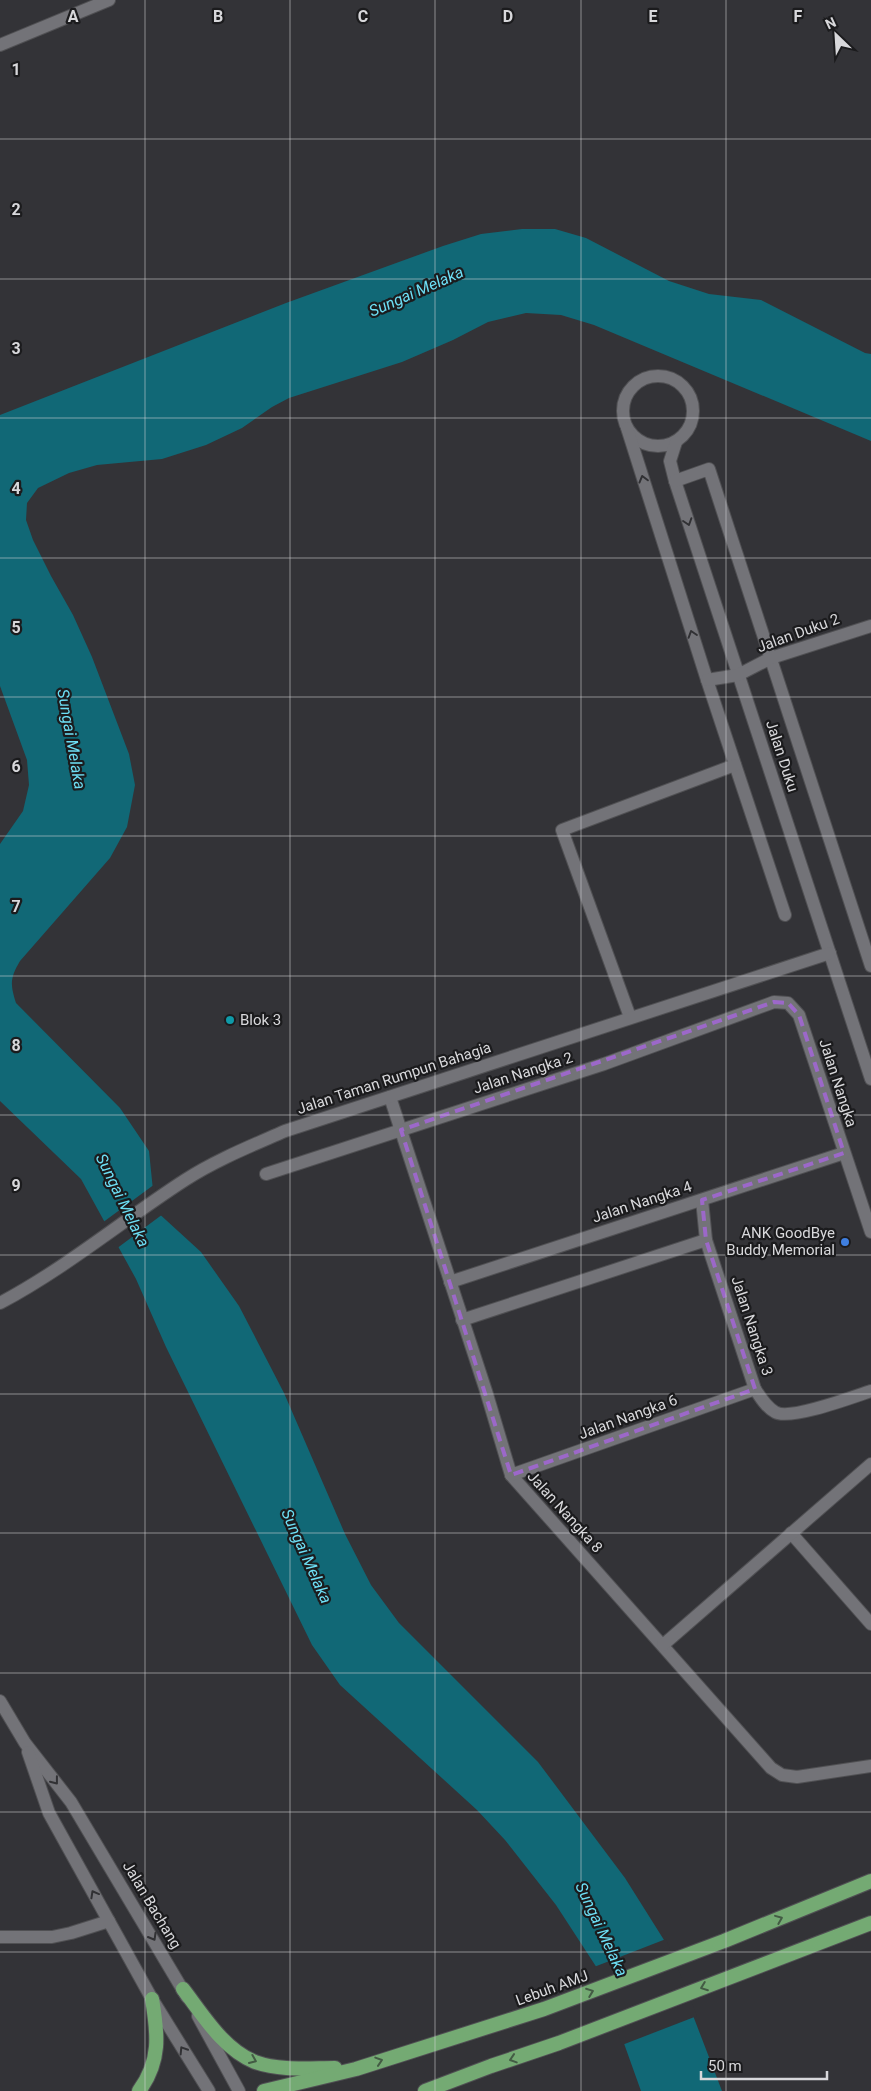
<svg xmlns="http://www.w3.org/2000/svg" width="871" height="2091" font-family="Roboto,sans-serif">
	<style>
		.water { fill: #116876 }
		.pier { fill: #333337 }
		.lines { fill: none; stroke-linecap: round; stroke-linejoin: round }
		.minor-casing { stroke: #505053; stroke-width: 14 }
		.tertiary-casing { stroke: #505053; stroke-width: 14 }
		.trunk-casing { stroke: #505053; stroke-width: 16 }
		.minor { stroke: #737378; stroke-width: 12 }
		.tertiary { stroke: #737378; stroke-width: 12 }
		.trunk { stroke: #74aa73; stroke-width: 14 }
		.oneway { stroke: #313134 }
		.oneway2 { stroke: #435b44 }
		.marked { fill: none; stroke: #9c68c9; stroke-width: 4; stroke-dasharray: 10 6; stroke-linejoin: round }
		.grid { fill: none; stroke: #d8d8db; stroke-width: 1; stroke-opacity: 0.55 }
		.culture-dot { fill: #0f9aa8; stroke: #1b1b1d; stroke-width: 2 }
		.shop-dot { fill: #3f7fe0; stroke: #1b1b1d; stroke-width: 2 }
		.labels { text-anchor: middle; stroke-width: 4.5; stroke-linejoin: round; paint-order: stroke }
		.street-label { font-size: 15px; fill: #d8d8db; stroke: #1b1b1d }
		.poi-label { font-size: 15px; fill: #d8d8db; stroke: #1b1b1d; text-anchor: start }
		.water-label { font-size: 16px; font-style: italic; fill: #6ddff5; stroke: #1b1b1d }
		.grid-label { font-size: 16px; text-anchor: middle; font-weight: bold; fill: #d8d8db; stroke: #1b1b1d; stroke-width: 4.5; stroke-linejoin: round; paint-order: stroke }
	</style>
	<rect width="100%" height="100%" fill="#333337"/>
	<path class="water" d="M522,229H555L586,238L669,281L709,294L761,300L865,353L871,354V441L594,325L561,315L526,313L488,322L453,340L402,362L289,398L272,407L242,428L206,445L162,459L97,465L69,473L38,488L27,503L26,520L33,540L51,576L73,615L92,657L129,754L135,785L127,827L110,858L20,961C10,978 10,984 16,1003L120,1108L149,1151L155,1210L201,1252L239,1306L284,1393L345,1534L371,1585L399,1623L538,1762L625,1878L664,1940L722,2091H641L597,1968L556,1905L505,1840L477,1810L340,1685L312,1645L166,1347L136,1279L81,1179L0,1101V844L23,811L29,785L27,760L0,686V415L286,303L443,246L481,234Z"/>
	<g class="pier">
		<path d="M155,1184L158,1209L163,1214L116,1249L102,1223Z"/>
		<path d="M666,1939L697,2016L622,2045L594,1967Z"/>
	</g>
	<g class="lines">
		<g class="minor-casing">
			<g id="minor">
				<path d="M0,45L109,0"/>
				<circle cx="658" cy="411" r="35"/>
				<path d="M627,428L707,680L785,915"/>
				<path d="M676,442L670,461L675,481L871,1079"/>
				<path d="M675,481L709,469L871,966"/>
				<path d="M707,680L738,675L771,658L871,626"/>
				<path d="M630,1017L562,830L735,765"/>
				<path d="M390,1097L486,1391L511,1475L771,1768L782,1775L797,1777L871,1766"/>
				<path d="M266,1174L604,1064L774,1002L788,1003L799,1015L871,1232"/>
				<path d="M702,1200L706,1240L755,1389C760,1397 766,1407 775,1412C789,1421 853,1397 871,1391"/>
				<path d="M450,1282L844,1153"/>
				<path d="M0,1303C66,1268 123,1220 185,1180C216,1160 251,1146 285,1131L830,953"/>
				<path d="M462,1320L706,1240"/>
				<path d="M511,1475L755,1389"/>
				<path d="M791,1533L871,1624"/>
				<path d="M663,1645L871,1464"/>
				<path d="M0,1937H52L71,1933L109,1921"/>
			</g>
		</g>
		<g class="tertiary-casing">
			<g id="tertiary">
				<path d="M0,1701L25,1743L71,1802L187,1997"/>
				<path d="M28,1752L49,1813L152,1999L209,2091"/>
				<path d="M198,2016L239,2091"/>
			</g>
		</g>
		<g class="trunk-casing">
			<g id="trunk">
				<path d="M183,1989C203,2015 223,2049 255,2062C280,2071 309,2068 335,2068"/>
				<path d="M139,2091C161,2061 158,2034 152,1999"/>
				<path d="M264,2091L356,2069L544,2009L724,1941L871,1881"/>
				<path d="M425,2091L491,2066L559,2043L871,1923"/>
			</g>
		</g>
		<use href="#minor" class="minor"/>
		<use href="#tertiary" class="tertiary"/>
		<use href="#trunk" class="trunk"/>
	</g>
	<defs><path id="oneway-chevron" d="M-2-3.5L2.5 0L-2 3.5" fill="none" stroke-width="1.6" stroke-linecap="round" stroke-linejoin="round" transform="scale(1.25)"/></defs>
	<g class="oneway">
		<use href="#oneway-chevron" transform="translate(643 479) rotate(-105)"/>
		<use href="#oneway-chevron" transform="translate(688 522) rotate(72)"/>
		<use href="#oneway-chevron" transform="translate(692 634) rotate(-108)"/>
		<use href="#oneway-chevron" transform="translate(55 1781) rotate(52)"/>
		<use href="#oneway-chevron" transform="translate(94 1894) rotate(-119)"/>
		<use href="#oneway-chevron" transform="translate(153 1937) rotate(60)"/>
		<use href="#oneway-chevron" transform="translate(183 2050) rotate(-122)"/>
	</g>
	<g class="oneway2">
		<use href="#oneway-chevron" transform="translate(779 1919) rotate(-22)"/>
		<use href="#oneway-chevron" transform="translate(704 1987) rotate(159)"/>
		<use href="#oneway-chevron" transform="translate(590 1992) rotate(-21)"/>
		<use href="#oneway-chevron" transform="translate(513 2059) rotate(162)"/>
		<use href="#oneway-chevron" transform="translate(253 2060) rotate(23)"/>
		<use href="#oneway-chevron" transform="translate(379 2061) rotate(-18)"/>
	</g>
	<path class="marked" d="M774,1002L788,1003L799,1015L844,1153L702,1200L706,1240L755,1389L511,1475L401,1130Z"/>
	<path class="grid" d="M145,0V2091M290,0V2091M435,0V2091M581,0V2091M726,0V2091M0,139H871M0,279H871M0,418H871M0,558H871M0,697H871M0,836H871M0,976H871M0,1115H871M0,1255H871M0,1394H871M0,1533H871M0,1673H871M0,1812H871M0,1952H871"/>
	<circle class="culture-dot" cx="230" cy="1020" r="5"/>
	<circle class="shop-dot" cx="845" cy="1242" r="5"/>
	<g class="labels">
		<g class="street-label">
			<text transform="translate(798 633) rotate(-20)" y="5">Jalan Duku 2</text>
			<text transform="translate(782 756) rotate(72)" y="5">Jalan Duku</text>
			<text transform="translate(523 1073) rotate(-18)" y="5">Jalan Nangka 2</text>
			<text transform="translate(394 1078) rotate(-18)" y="5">Jalan Taman Rumpun Bahagia</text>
			<text transform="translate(838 1083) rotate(72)" y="5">Jalan Nangka</text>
			<text transform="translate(642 1202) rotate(-18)" y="5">Jalan Nangka 4</text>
			<text transform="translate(752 1326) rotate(72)" y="5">Jalan Nangka 3</text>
			<text transform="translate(628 1417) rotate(-20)" y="5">Jalan Nangka 6</text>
			<text transform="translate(565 1512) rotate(48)" y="5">Jalan Nangka 8</text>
			<text transform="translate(152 1905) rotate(59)" y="5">Jalan Bachang</text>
			<text transform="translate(552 1988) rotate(-20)" y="5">Lebuh AMJ</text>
		</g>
		<g class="poi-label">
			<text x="240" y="1025">Blok 3</text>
			<text x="835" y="1238" text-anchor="end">ANK GoodBye<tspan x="835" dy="17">Buddy Memorial</tspan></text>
		</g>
		<g class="water-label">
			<text transform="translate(416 291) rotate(-24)" y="6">Sungai Melaka</text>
			<text transform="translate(72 739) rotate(80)" y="6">Sungai Melaka</text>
			<text transform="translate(123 1200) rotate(64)" y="6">Sungai Melaka</text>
			<text transform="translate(307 1556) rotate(66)" y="6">Sungai Melaka</text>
			<text transform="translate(602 1929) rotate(65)" y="6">Sungai Melaka</text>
		</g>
	</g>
	<g class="grid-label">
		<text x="73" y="22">A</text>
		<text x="218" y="22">B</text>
		<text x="363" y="22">C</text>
		<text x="508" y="22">D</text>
		<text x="653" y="22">E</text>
		<text x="798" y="22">F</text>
		<text x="16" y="75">1</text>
		<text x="16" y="215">2</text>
		<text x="16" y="354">3</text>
		<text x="16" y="494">4</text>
		<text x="16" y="633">5</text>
		<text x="16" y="772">6</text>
		<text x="16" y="912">7</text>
		<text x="16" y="1051">8</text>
		<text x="16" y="1191">9</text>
	</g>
	<g transform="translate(836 35) rotate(335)" stroke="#1b1b1d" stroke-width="4" paint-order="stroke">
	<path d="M0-4L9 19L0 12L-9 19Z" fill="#d8d8db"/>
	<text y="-8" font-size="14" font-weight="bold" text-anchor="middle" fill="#d8d8db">N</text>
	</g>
	<path d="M701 2071v8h126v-8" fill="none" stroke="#d8d8db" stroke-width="2.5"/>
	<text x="708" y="2071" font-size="15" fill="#d8d8db" stroke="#1b1b1d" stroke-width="4" paint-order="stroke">50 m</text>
</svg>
